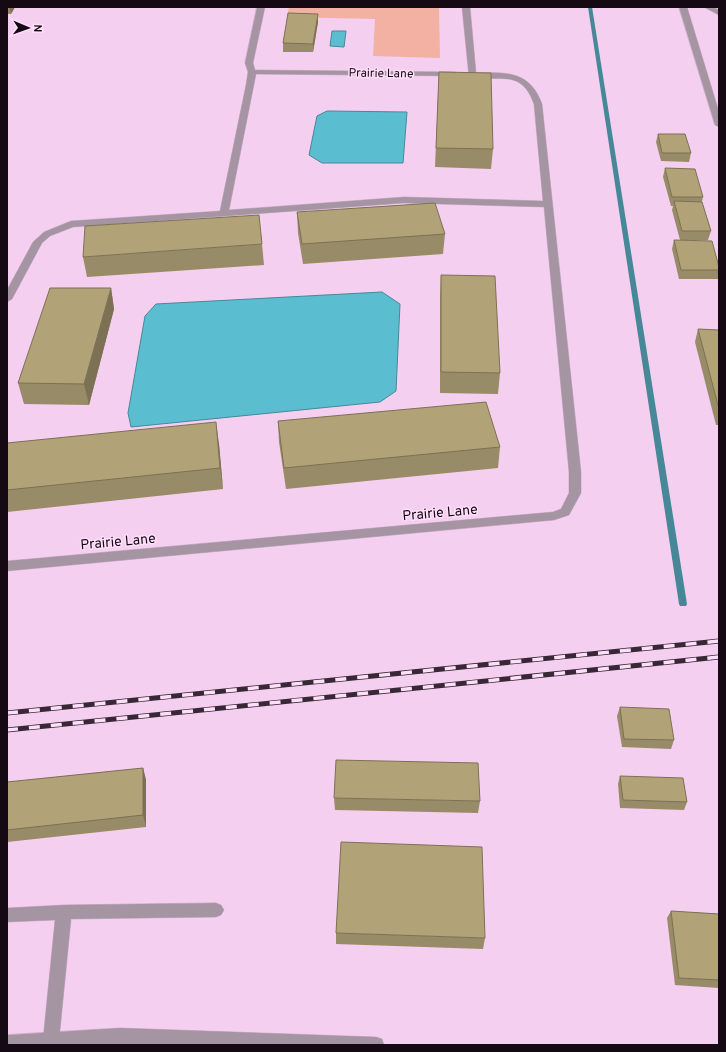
<svg xmlns="http://www.w3.org/2000/svg" width="726" height="1052" font-family="Overpass,sans-serif">
	<style>
		.green { fill: #f3b1a4 }
		.water { fill: #5bbed0; stroke: #468898 }
		.lines { fill: none; stroke-linecap: round; stroke-linejoin: round }
		.stream { fill: #468898; fill-rule: evenodd }
		.service-casing { stroke: #d1afcd; stroke-width: 1 }
		.minor-casing { stroke: #d1afcd; stroke-width: 1 }
		.tertiary-casing { stroke: #d1afcd; stroke-width: 1 }
		.service { fill: #a595a3; fill-rule: evenodd }
		.minor { fill: #a595a3; fill-rule: evenodd }
		.tertiary { fill: #a595a3; fill-rule: evenodd }
		.rail-casing { stroke: #382836; stroke-width: 5 }
		.rail { stroke: #fedff9; stroke-width: 3.5; stroke-dasharray: 11; stroke-linecap: butt }
		.wall { fill: #988b67 }
		.shaded-wall { fill: #7c7154 }
		.building { fill: #b1a278; stroke: #7c7154 }
		.labels { text-anchor: middle; stroke-width: 3; stroke-linejoin: round; paint-order: stroke }
		.far-street-label { font-size: 12px; fill: #150914; stroke: #fedff9 }
		.street-label { font-size: 14px; fill: #150914; stroke: #fedff9 }
	</style>
	<rect width="100%" height="100%" fill="#f5cff0"/>
	<path class="green" d="M289,7H439L440,58L373,56L375,19L287,17Z"/>
	<g class="water">
		<path d="M332,31H346L344,47L330,46Z"/>
		<path d="M327,111L407,112L403,163H322L309,155L317,116Z"/>
		<path d="M382,292L400,304L396,391L380,402L131,427L128,413L145,316L156,304Z"/>
	</g>
	<g class="lines">
		<path class="stream" d="M588,7H592L687,604L686,606H680L679,604Z"/>
		<g class="service-casing">
			<g id="service">
				<path d="M257,7H265L253,63L255,70L455,72L459,74L455,76L256,74L229,210L404,197L543,201L534,104C521,67 498,83 469,77L462,7H470L476,73C507,72 530,71 542,104L581,472V493L569,515L554,520L7,571V561L553,512L561,509L569,493V472L544,207L404,203L73,227L50,236L42,243L12,299L7,302V290L33,242L44,232L71,221L220,211L246,85L248,72L245,63Z"/>
				<path d="M216,903L221,905L224,910L221,915L216,917L71,919L59,1040L57,1045H45L43,1040L55,920L7,922V908L64,905Z"/>
			</g>
		</g>
		<g class="minor-casing">
			<g id="minor">
				<path d="M679,7H687L719,112V127L715,125Z"/>
				<path d="M704,7H713L719,10V15Z"/>
			</g>
		</g>
		<g class="tertiary-casing">
			<path id="tertiary" d="M120,1028L376,1037L382,1039L384,1045H7V1035Z"/>
		</g>
		<use href="#service" class="service"/>
		<use href="#minor" class="minor"/>
		<use href="#tertiary" class="tertiary"/>
		<g class="rail-casing">
			<g id="rail">
				<path d="M7,713L719,641"/>
				<path d="M7,730L719,657"/>
			</g>
		</g>
		<use href="#rail" class="rail"/>
	</g>
	<g class="wall">
		<path d="M7,7H15L11,14H7Z"/>
		<path d="M318,14V22L313,52H283V43Z"/>
		<path d="M439,72L493,149L491,169L435,167Z"/>
		<path d="M658,134L691,153L689,162L661,161L656,142Z"/>
		<path d="M665,168L703,197L702,202L711,231L708,240H680L672,210L673,206H671L663,177Z"/>
		<path d="M297,212L445,234L443,254L303,264L298,233Z"/>
		<path d="M674,240L719,267V274L718,279H679L672,249Z"/>
		<path d="M262,244L264,265L87,277L83,257Z"/>
		<path d="M441,275L500,373L498,394L440,393V296Z"/>
		<path d="M111,288L114,309L89,405L24,404L18,383Z"/>
		<path d="M698,329L719,330V425H716L695,342Z"/>
		<path d="M278,421L500,447L498,468L286,489L279,442Z"/>
		<path d="M7,443L219,444L223,489L7,512Z"/>
		<path d="M620,707L674,740L671,749L622,747L617,716Z"/>
		<path d="M143,768L146,780V827L7,842V782Z"/>
		<path d="M620,776L687,802L684,810L620,808L618,784Z"/>
		<path d="M334,798L480,801L478,813L335,810Z"/>
		<path d="M671,911L719,914V988L675,985L667,918Z"/>
		<path d="M336,933L485,938L483,949L336,944Z"/>
	</g>
	<g class="shaded-wall">
		<path d="M9,7H15L11,14Z"/>
		<path d="M318,14V22L313,52V44Z"/>
		<path d="M111,288L114,309L89,405L84,384Z"/>
		<path d="M216,422L219,444L223,489L220,468Z"/>
		<path d="M143,768L146,780V827L143,815Z"/>
	</g>
	<g class="building">
		<path d="M288,13L318,14L313,44L283,43Z"/>
		<path d="M439,72L491,73L493,149L436,148Z"/>
		<path d="M658,134H685L691,153H662Z"/>
		<path d="M665,168L695,169L703,197H672Z"/>
		<path d="M674,201L702,202L711,231H682Z"/>
		<path d="M435,203L445,234L302,244L297,212Z"/>
		<path d="M259,215L262,244L83,257L85,226Z"/>
		<path d="M674,240L712,241L719,267V270H681Z"/>
		<path d="M441,275L495,276L500,373L441,372Z"/>
		<path d="M50,288H111L84,384L18,383Z"/>
		<path d="M698,329L719,330V409Z"/>
		<path d="M486,402L500,447L284,468L278,421Z"/>
		<path d="M216,422L220,468L7,490V443Z"/>
		<path d="M620,707L669,709L674,740L624,739Z"/>
		<path d="M336,760L478,763L480,801L334,798Z"/>
		<path d="M143,768V815L7,830V782Z"/>
		<path d="M620,776L683,778L687,802L623,800Z"/>
		<path d="M341,842L482,847L485,938L336,933Z"/>
		<path d="M671,911L719,914V980L679,978Z"/>
	</g>
	<g class="labels">
		<g class="far-street-label">
			<text transform="translate(381 73) rotate(1)" y="4">Prairie Lane</text>
		</g>
		<g class="street-label">
			<text transform="translate(440 512) rotate(-5)" y="5">Prairie Lane</text>
			<text transform="translate(118 541) rotate(-5)" y="5">Prairie Lane</text>
		</g>
	</g>
	<rect width="726" height="1052" fill="none" stroke="#150914" stroke-width="16"/>
	<g transform="translate(28 28) rotate(92)" stroke="#fedff9" stroke-width="3" paint-order="stroke">
	<path d="M0-3L7 15L0 10L-7 15Z" fill="#150914"/>
	<text y="-6" font-size="11" font-weight="bold" text-anchor="middle" fill="#150914">N</text>
	</g>
</svg>
